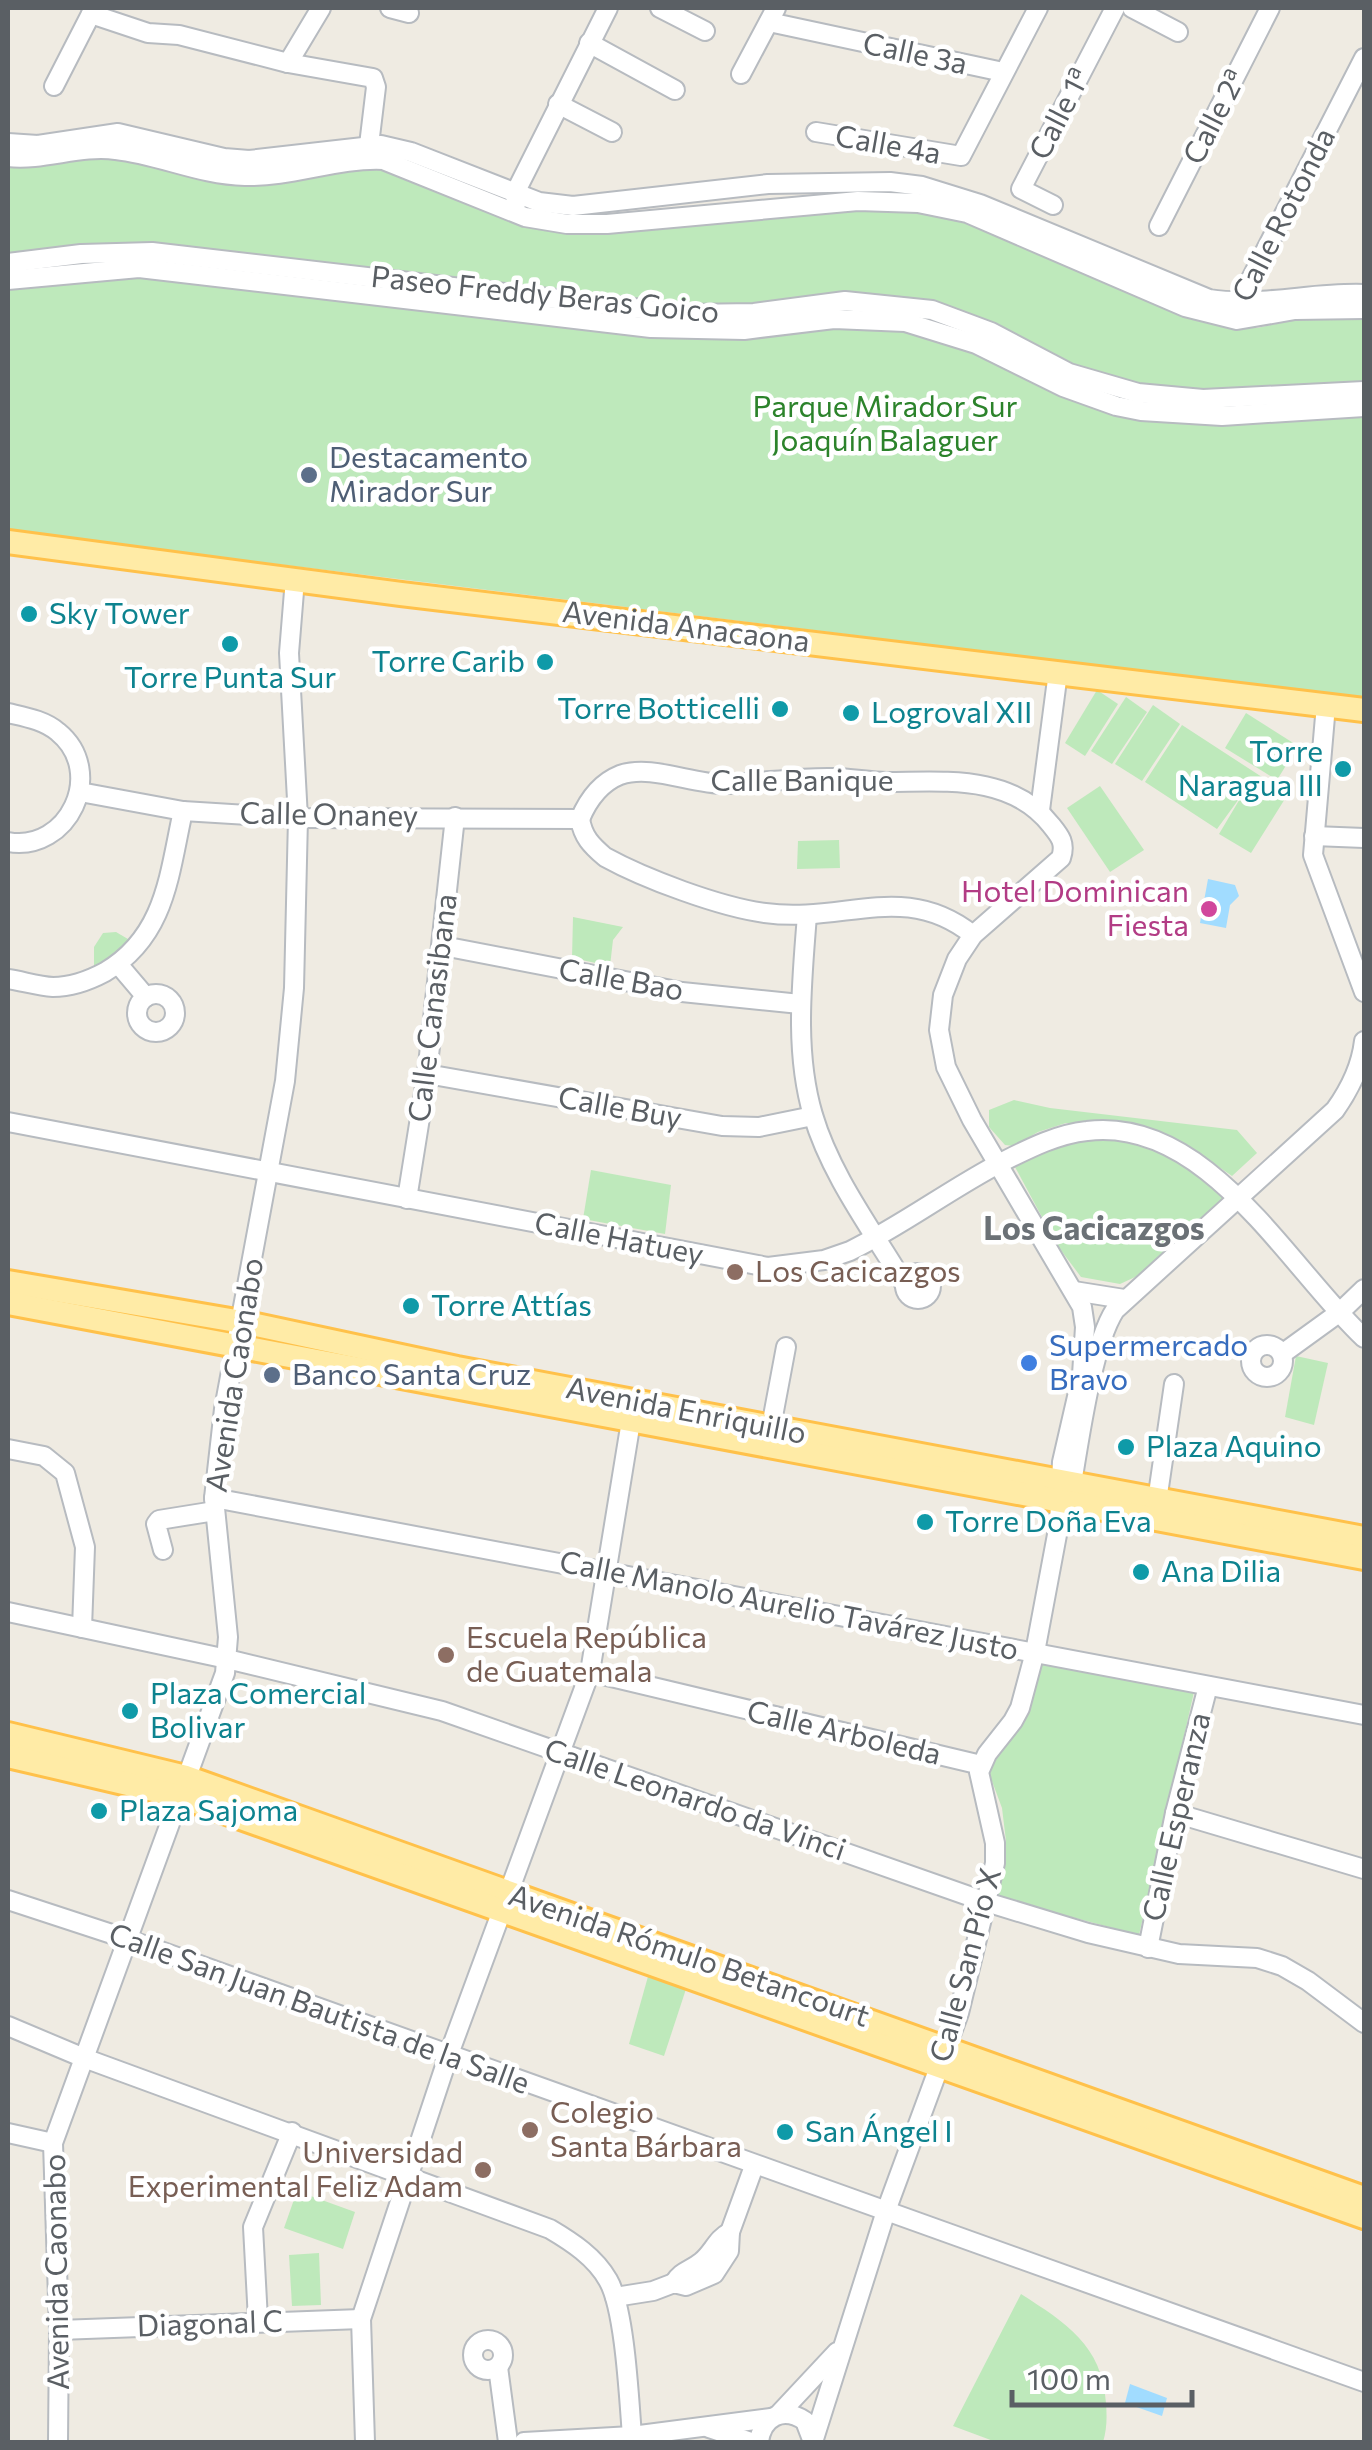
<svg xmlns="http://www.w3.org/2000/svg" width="1372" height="2450" font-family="Commissioner,sans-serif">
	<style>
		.green { fill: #bee9bb }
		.water { fill: #a1dcff }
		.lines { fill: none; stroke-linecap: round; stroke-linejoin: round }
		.minor-casing { stroke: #b7bbc0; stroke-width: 22 }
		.major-casing { stroke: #ffc14a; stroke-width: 28 }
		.minor { stroke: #fff; stroke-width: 18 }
		.major { stroke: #ffeba6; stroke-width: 22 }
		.service-dot { fill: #5c6f8a; stroke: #fff; stroke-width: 4 }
		.culture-dot { fill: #0f9aa8; stroke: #fff; stroke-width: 4 }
		.hotel-dot { fill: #d1479c; stroke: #fff; stroke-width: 4 }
		.education-dot { fill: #8d6e63; stroke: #fff; stroke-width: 4 }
		.shop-dot { fill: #3f7fe0; stroke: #fff; stroke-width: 4 }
		.labels { text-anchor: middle; stroke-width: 9; stroke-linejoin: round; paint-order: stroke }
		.street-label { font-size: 30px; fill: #5a5f64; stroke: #fff }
		.park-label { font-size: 30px; fill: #2c832b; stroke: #fff }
		.service-label { font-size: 30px; fill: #4e5e75; stroke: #fff; text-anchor: start }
		.culture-label { font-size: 30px; fill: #0d838f; stroke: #fff; text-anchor: start }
		.hotel-label { font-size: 30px; fill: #b23c85; stroke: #fff; text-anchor: end }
		.education-label { font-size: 30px; fill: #785e54; stroke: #fff; text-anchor: start }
		.shop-label { font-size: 30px; fill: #366cbe; stroke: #fff; text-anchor: start }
		.neighbourhood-label { font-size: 32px; font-weight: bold; fill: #6b7176; stroke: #fff }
	</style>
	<rect width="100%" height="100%" fill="#efebe2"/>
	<g class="green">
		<path d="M83,157L382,166L503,214L656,225L858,210L917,212L970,224L1230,328H1257L1309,317L1364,316V698L8,531V163Z"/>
		<path d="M1097,690L1118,704L1085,756L1065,743Z"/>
		<path d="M1126,697L1147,712L1112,764L1091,751Z"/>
		<path d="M1153,705L1180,724L1142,781L1115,764Z"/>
		<path d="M1246,713L1298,746L1277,780L1225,748Z"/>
		<path d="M1182,725L1288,794L1251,853L1219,834L1244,792L1217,829L1145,782Z"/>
		<path d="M1100,786L1144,850L1110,872L1067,808Z"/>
		<path d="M839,840L840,868L797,869L798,841Z"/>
		<path d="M573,917L623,927L613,940L610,966L572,958Z"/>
		<path d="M116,932L133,942L94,969V947L103,933Z"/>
		<path d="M1014,1100L1050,1108L1237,1130L1257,1153L1232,1176L1184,1143L1151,1130L1066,1123L1038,1132L1014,1146L1005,1145L989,1127V1110Z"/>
		<path d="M1092,1136L1120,1138L1180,1158L1226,1199L1146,1272L1120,1284L1081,1277L1057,1245L1015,1167L1064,1142Z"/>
		<path d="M591,1170L671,1185L665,1234L583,1219Z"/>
		<path d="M1296,1356L1328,1363L1314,1425L1285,1417Z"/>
		<path d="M1040,1664L1194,1692L1139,1935L992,1896L1006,1841L1002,1808L986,1765Z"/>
		<path d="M649,1973L687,1986L664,2056L629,2044Z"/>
		<path d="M297,2191L355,2212L343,2249L284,2228Z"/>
		<path d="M319,2253L321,2305L292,2306L289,2255Z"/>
		<path d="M1021,2294C1066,2323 1102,2345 1106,2403C1107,2417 1107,2429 1103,2442H996L953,2426Z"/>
	</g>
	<g class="water">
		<path d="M1208,879L1235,885L1239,896L1230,905L1226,928L1200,923Z"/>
		<path d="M1130,2384L1167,2398L1162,2416L1125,2403Z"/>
	</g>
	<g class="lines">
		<g class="minor-casing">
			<g id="minor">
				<path d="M390,8L409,13"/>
				<path d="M660,8L705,31"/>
				<path d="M1132,8L1178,32"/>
				<path d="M91,14L148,33L179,35L288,63L373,78L376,87L369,145"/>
				<path d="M769,22L1003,72"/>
				<path d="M589,43L675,90"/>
				<path d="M288,63L321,8"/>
				<path d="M741,74L776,8"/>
				<path d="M54,86L94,8"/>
				<path d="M558,104L612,132"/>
				<path d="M816,132L961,156L1038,8"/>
				<path d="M8,143L38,145L118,133L224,158L249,160L381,145L411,152L539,202L573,206L768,184L890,182L922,186L980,204L1209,299C1261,307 1312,292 1364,294"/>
				<path d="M8,157C44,161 80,145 116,150C160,155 200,175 245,176C292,177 337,158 383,160L525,217L567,224H607L858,201L918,203L967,213L1185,307L1237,320L1295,310L1364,309"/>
				<path d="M516,204L515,193L608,8"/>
				<path d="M1053,205L1021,189L1115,8"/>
				<path d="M1159,226L1270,8"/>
				<path d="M8,263L81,254L152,252L685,314L754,313L845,301L932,310L991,332L1069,373L1138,393L1203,399L1364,391"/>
				<path d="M8,280L139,268L651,328L744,330L834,319L905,322L976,344L1063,387L1116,406L1141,411L1222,416L1364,407"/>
				<path d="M1235,310L1364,58"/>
				<path d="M1326,705L1313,855L1364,992"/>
				<path d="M8,713C25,717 44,720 58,732C107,772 68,853 8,842"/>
				<path d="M80,792L183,811L298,818L580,819"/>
				<path d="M1040,810L1058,672"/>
				<path d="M580,819C588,800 600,783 620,775C652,764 693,785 727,784C762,783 798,777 834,778C852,778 869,782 887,782C945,782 1011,774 1051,825C1060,836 1066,843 1061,858L973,935L957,959L943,995L939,1030L946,1067L972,1120L1082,1307L1085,1327L1082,1375L1062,1462L1059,1524L1035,1652L1020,1708L1013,1721L987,1754L979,1772L995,1843V1863L986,1902L959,2013L886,2211L813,2442"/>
				<path d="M580,819C583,837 591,845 605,857C645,879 720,907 765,913C844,924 904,880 973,935"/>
				<path d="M1314,836L1364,838"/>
				<path d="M807,915C802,981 794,1051 813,1115C831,1176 873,1231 905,1285"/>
				<path d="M443,946L682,992L800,1004"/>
				<path d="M118,964L146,997"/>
				<path d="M8,979C22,981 38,986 53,987C71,987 90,980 105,972C166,936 169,874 183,811"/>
				<circle cx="156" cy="1013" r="19"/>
				<path d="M427,1074L722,1126L759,1127L813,1116"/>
				<path d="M8,1122L768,1267L824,1260L850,1251C903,1225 950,1189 1002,1162C1028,1149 1057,1134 1087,1131C1207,1116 1289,1268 1364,1338"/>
				<path d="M407,1199L427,1074L455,817"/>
				<circle cx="918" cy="1286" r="13"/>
				<path d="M1074,1291L1124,1299"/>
				<circle cx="1267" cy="1361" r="16"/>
				<path d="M1282,1354L1340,1312L1364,1289"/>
				<path d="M771,1427L786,1347"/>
				<path d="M8,1449L44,1456L65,1473L85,1547L82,1628"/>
				<path d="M1070,1495C1078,1449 1091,1347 1115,1310L1335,1110C1350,1089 1361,1067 1364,1041"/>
				<path d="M214,1498L1364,1715"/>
				<path d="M1157,1501L1174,1384"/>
				<path d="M163,1550L156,1524L159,1520L215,1511"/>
				<path d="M8,1612L227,1659L442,1711L986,1902L1088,1933L1179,1954L1257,1958L1282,1966L1308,1981L1364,2023"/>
				<path d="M590,1672L981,1765"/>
				<path d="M1175,1813L1364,1869"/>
				<path d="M8,1900L127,1939L1364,2382"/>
				<path d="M1148,1948L1175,1813L1208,1686"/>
				<path d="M8,2026L84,2058L550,2229C572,2242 595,2257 608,2280C625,2309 629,2399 632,2436"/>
				<path d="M8,2133L53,2143"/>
				<path d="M674,2283C681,2271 690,2271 701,2262C713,2253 716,2239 730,2232"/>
				<path d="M615,2297L653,2291L674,2283L686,2286L714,2274L729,2251L730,2232L754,2166"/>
				<path d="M258,2320L253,2227L292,2132"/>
				<path d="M59,2330L361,2319"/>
				<circle cx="488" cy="2355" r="15"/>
				<path d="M498,2367L508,2442"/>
				<path d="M779,2414L837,2352"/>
				<path d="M709,2428L751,2442"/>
				<path d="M58,2442L59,2330L53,2143L225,1673L228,1637L214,1498L224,1409L285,1081L294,988L298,818L289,653L295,579"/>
				<path d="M365,2442L361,2319L449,2054L590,1672L631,1421"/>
				<path d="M524,2442L632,2436L771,2418"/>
				<path d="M759,2442C762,2417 783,2406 805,2421L813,2442"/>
			</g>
		</g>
		<g class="major-casing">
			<g id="major">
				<path d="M8,542L401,594L1364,710"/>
				<path d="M8,1282L242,1322L457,1368L1364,1538"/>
				<path d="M8,1303L1364,1558"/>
				<path d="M8,1734L186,1777L1364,2198"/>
				<path d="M8,1756L179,1796L1364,2217"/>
			</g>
		</g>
		<use href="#minor" class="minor"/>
		<use href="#major" class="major"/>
	</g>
	<g class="service-dot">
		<circle cx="309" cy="475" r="10"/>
		<circle cx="272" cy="1375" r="10"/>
	</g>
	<g class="culture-dot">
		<circle cx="29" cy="614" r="10"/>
		<circle cx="230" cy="644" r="10"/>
		<circle cx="545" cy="662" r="10"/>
		<circle cx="780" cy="709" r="10"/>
		<circle cx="851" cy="713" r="10"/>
		<circle cx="1343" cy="769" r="10"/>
		<circle cx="411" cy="1306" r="10"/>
		<circle cx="1126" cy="1447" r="10"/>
		<circle cx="925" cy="1522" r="10"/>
		<circle cx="1141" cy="1572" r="10"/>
		<circle cx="130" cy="1711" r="10"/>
		<circle cx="99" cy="1811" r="10"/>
		<circle cx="785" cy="2132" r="10"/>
	</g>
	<circle class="hotel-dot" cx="1209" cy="909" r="10"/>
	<g class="education-dot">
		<circle cx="735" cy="1272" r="10"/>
		<circle cx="446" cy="1655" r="10"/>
		<circle cx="530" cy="2130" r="10"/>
		<circle cx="483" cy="2170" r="10"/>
	</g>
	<circle class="shop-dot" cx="1029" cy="1363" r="10"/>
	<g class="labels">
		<g class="street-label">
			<text transform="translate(915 54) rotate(12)" y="10">Calle 3a</text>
			<text transform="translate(1060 114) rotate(-63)" y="10">Calle 1ª</text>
			<text transform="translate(1215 117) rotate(-63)" y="10">Calle 2ª</text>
			<text transform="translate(888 145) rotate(10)" y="10">Calle 4a</text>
			<text transform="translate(1284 215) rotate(-63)" y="10">Calle Rotonda</text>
			<text transform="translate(545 295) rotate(6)" y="10">Paseo Freddy Beras Goico</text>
			<text transform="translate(686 627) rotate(7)" y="10">Avenida Anacaona</text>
			<text x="802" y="791">Calle Banique</text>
			<text transform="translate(329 815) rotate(1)" y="10">Calle Onaney</text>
			<text transform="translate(621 980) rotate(10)" y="10">Calle Bao</text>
			<text transform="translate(433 1008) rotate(-83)" y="10">Calle Canasibana</text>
			<text transform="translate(620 1108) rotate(10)" y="10">Calle Buy</text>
			<text transform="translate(619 1239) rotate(11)" y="10">Calle Hatuey</text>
			<text transform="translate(235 1375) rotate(-81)" y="10">Avenida Caonabo</text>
			<text transform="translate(686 1411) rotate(11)" y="10">Avenida Enriquillo</text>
			<text transform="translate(789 1606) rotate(11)" y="10">Calle Manolo Aurelio Tavárez Justo</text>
			<text transform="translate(844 1733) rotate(13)" y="10">Calle Arboleda</text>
			<text transform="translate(695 1800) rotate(19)" y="10">Calle Leonardo da Vinci</text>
			<text transform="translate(1177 1817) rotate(-77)" y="10">Calle Esperanza</text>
			<text transform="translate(689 1956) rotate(19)" y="10">Avenida Rómulo Betancourt</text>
			<text transform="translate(966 1965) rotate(-75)" y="10">Calle San Pío X</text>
			<text transform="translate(319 2009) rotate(20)" y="10">Calle San Juan Bautista de la Salle</text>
			<text transform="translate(57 2272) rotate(-91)" y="10">Avenida Caonabo</text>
			<text transform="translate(210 2324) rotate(-2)" y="10">Diagonal C</text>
		</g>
		<g class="park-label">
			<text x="885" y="417">Parque Mirador Sur<tspan x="885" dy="34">Joaquín Balaguer</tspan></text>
		</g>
		<g class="service-label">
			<text x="329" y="468">Destacamento<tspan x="329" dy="34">Mirador Sur</tspan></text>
			<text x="292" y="1385">Banco Santa Cruz</text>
		</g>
		<g class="culture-label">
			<text x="49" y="624">Sky Tower</text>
			<text x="525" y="672" text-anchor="end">Torre Carib</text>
			<text x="230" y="688" text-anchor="middle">Torre Punta Sur</text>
			<text x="760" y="719" text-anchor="end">Torre Botticelli</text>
			<text x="871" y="723">Logroval XII</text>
			<text x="1323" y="762" text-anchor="end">Torre<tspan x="1323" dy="34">Naragua III</tspan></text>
			<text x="431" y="1316">Torre Attías</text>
			<text x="1146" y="1457">Plaza Aquino</text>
			<text x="945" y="1532">Torre Doña Eva</text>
			<text x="1161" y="1582">Ana Dilia</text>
			<text x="150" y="1704">Plaza Comercial<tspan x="150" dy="34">Bolivar</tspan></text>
			<text x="119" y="1821">Plaza Sajoma</text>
			<text x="805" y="2142">San Ángel I</text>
		</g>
		<g class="hotel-label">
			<text x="1189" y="902">Hotel Dominican<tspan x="1189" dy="34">Fiesta</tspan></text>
		</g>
		<g class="education-label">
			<text x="755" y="1282">Los Cacicazgos</text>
			<text x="466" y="1648">Escuela República<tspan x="466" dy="34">de Guatemala</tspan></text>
			<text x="550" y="2123">Colegio<tspan x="550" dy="34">Santa Bárbara</tspan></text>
			<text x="463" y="2163" text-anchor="end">Universidad<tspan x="463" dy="34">Experimental Feliz Adam</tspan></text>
		</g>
		<g class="shop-label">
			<text x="1049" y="1356">Supermercado<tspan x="1049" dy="34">Bravo</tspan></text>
		</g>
		<g class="neighbourhood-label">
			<text x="1094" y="1240">Los Cacicazgos</text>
		</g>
	</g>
	<rect width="1372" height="2450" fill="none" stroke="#5a5f64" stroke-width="20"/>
	<path d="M1012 2390v15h180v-15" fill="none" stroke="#5a5f64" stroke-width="5"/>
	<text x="1027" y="2390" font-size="30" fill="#5a5f64" stroke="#ffffff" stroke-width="8" paint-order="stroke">100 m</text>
</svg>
